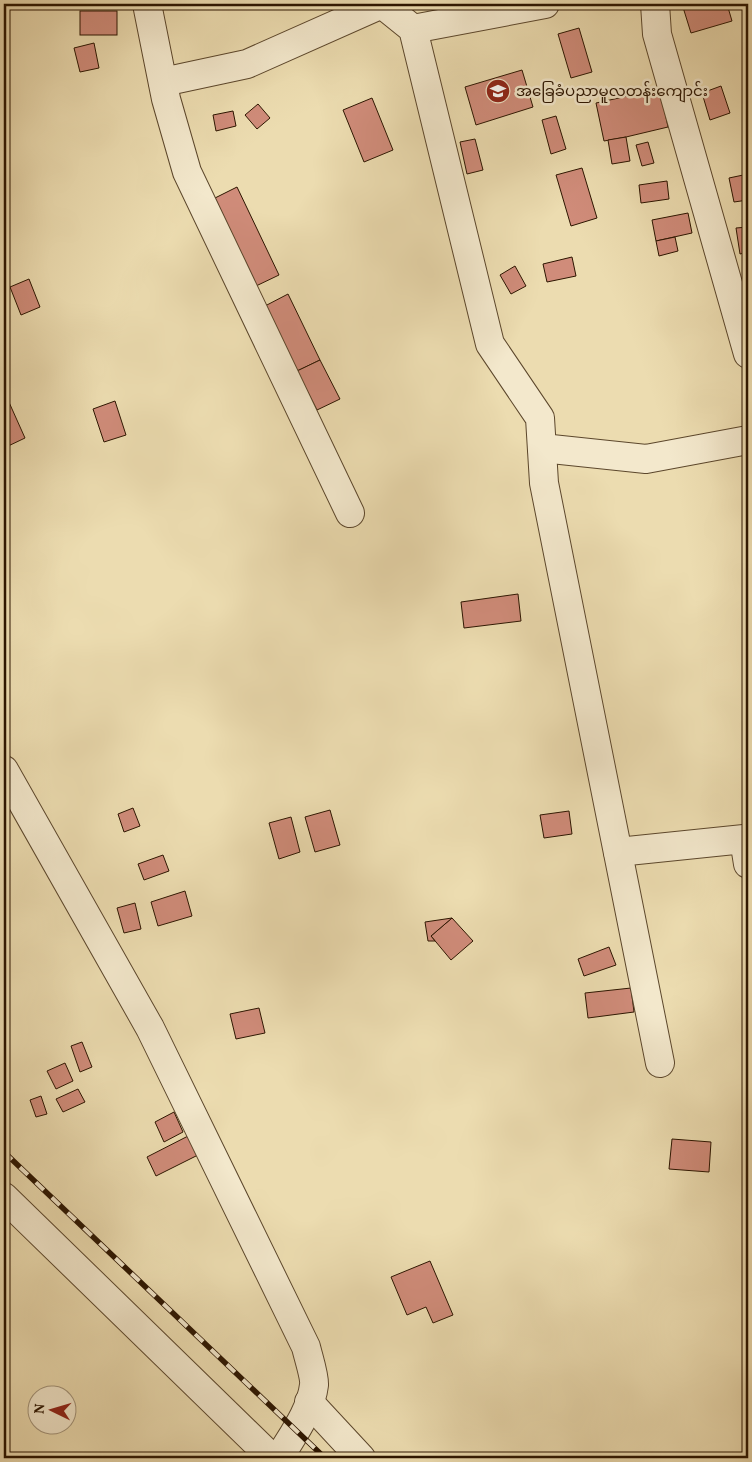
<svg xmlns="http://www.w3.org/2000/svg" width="752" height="1462" font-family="Vollkorn,'Noto Sans Myanmar',serif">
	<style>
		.building { fill: #d08c7a; stroke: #2c1500 }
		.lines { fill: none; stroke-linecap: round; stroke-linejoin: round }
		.minor-casing { stroke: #5c472c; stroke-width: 30 }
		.minor { stroke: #f3e8cc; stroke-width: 28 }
		.rail-casing { stroke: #2c1500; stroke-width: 5.5 }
		.rail { stroke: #f3e8cc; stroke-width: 4; stroke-dasharray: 11; stroke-linecap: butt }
		.labels { text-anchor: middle; stroke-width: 5; stroke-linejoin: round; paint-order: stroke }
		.poi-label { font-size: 15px; fill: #2c1500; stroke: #f3e8cc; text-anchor: start }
	</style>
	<rect width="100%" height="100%" fill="#ecdcb0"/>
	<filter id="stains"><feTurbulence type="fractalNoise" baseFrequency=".004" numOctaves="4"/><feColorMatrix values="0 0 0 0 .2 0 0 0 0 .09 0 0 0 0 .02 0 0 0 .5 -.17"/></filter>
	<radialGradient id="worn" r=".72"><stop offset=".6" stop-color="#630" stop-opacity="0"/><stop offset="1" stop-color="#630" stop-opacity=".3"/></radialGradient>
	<g class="building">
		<path d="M682,4H727L732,21L691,33Z"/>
		<rect x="80" y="11" width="37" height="24"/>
		<path d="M579,28L592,72L571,78L558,34Z"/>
		<path d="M94,43L99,68L80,72L74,48Z"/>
		<path d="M522,70L533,107L476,125L465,87Z"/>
		<path d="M721,86L730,113L710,120L702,93Z"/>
		<path d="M660,89L668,127L626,137L604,141L596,103Z"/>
		<path d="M372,98L393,150L364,162L343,110Z"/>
		<path d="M258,104L270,118L257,129L245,115Z"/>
		<path d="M233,111L236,126L216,131L213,115Z"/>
		<path d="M556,116L566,149L551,154L542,120Z"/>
		<path d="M626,137L630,161L612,164L608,140Z"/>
		<path d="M475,139L483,170L467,174L460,142Z"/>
		<path d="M648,142L654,163L642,166L636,145Z"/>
		<path d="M582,168L597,218L571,226L556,175Z"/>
		<path d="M748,174V200L734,202L729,178Z"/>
		<path d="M667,181L669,199L641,203L639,185Z"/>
		<path d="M237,187L279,275L256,286L215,198Z"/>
		<path d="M688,213L692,233L656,241L652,220Z"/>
		<path d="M748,227V252L740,254L736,228Z"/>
		<path d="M675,237L678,251L659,256L656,241Z"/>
		<path d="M572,257L576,276L547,282L543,264Z"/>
		<path d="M515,266L526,286L511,294L500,275Z"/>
		<path d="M29,279L40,307L21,315L10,287Z"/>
		<path d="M288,294L320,360L297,371L265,306Z"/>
		<path d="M320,360L340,399L317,410L297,371Z"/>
		<path d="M8,400L25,438L4,448V402Z"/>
		<path d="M115,401L126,435L104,442L93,409Z"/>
		<path d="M518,594L521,621L464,628L461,602Z"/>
		<path d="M133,808L140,826L124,832L118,814Z"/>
		<path d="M330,810L340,845L315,852L305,817Z"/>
		<path d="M569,811L572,834L544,838L540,815Z"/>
		<path d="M291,817L300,852L279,859L269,823Z"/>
		<path d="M163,855L169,871L144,880L138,864Z"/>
		<path d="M185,891L192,916L158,926L151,902Z"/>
		<path d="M135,903L141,929L124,933L117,908Z"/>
		<path d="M452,918L473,941L451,960L431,936Z"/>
		<path d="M452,918L431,936L435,941H428L425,922Z"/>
		<path d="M609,947L616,965L584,976L578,959Z"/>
		<path d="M631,988L634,1012L588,1018L585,993Z"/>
		<path d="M259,1008L265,1033L236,1039L230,1014Z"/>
		<path d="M82,1042L92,1067L80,1072L71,1046Z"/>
		<path d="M65,1063L73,1081L56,1089L47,1071Z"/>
		<path d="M78,1089L85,1102L63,1112L56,1099Z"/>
		<path d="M41,1096L47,1114L36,1117L30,1100Z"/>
		<path d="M174,1112L183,1132L164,1142L155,1122Z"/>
		<path d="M192,1134L202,1153L156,1176L147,1157Z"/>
		<path d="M672,1139L711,1142L709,1172L669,1169Z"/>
		<path d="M430,1261L453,1315L433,1323L426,1307L407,1315L391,1277Z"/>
	</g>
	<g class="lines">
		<g class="minor-casing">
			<g id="minor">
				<path d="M147,4L166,99L187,172L350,513"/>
				<path d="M382,4L413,29L490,344L540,418L544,483L660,1063"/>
				<path d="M655,4L657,34L748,354"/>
				<path d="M413,29L545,4"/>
				<path d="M163,82L247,64L382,4"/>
				<path d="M542,448L646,459L748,440"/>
				<path d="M4,770L150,1028L306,1347C308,1356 315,1377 314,1385C311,1411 292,1436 279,1458"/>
				<path d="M618,852L744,839L748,864"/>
				<path d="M4,1197L272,1458"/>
				<path d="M309,1402L361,1458"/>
			</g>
		</g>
		<use href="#minor" class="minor"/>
		<g class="rail-casing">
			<path id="rail" d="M4,1152L325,1458"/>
		</g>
		<use href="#rail" class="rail"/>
	</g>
	<defs>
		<g id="school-disc" transform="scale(1.25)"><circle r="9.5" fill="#8f2418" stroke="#f3e8cc"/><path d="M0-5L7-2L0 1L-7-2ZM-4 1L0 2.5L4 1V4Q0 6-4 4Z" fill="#fff"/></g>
	</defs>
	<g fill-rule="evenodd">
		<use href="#school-disc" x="498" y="91"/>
	</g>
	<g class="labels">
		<g class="poi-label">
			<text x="516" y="96">အခြေခံပညာမူလတန်းကျောင်း</text>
		</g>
	</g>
	<rect width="752" height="1462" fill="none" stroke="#ecdcb0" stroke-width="20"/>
	<rect x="5" y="5" width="742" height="1452" fill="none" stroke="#2c1500" stroke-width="2.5"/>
	<rect x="10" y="10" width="732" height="1442" fill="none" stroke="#2c1500"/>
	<g transform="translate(52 1410) rotate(275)"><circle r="24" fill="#f3e8cc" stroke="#a3947a"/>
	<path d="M0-4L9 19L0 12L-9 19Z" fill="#8f2418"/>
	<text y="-8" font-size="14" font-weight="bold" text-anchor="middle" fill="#2c1500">N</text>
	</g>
	<rect width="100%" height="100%" filter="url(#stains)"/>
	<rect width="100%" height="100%" fill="url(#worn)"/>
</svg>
